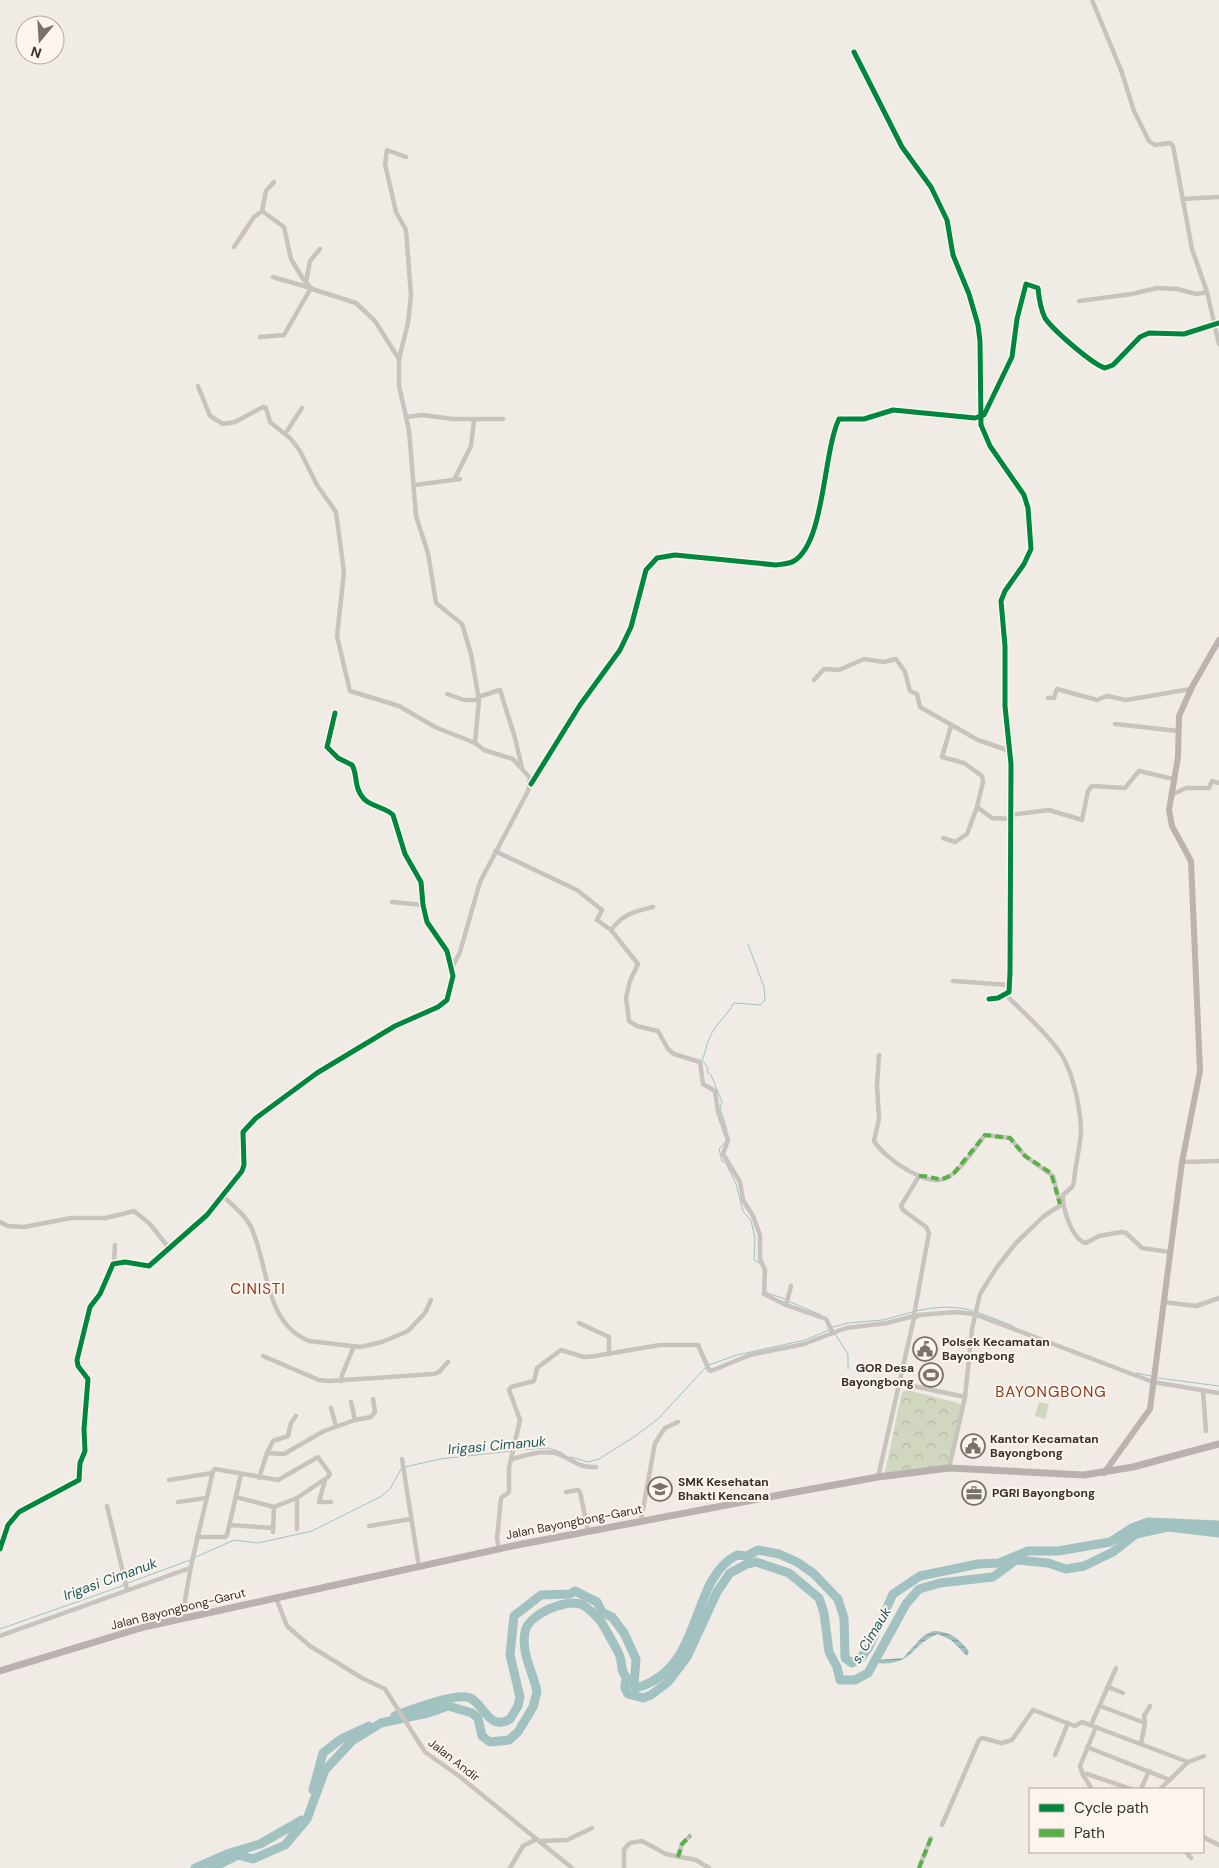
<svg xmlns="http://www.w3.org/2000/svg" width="1219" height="1868" font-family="'DM Sans',sans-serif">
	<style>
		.forest { fill: url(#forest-crowns) }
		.pitch { fill: #d1d6bf }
		.water { fill: url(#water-rules) }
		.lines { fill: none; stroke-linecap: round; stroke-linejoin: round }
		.stream { stroke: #a1c2c1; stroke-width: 1 }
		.river { stroke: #a1c2c1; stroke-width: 9 }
		.street { stroke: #c9c3be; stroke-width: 4.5 }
		.secondary { stroke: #bab3ae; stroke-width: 6 }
		.primary { stroke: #b8b1ad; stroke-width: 7 }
		.quiet { stroke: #57b246; stroke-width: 4; stroke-dasharray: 8 4; stroke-linecap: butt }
		.cycleway-casing { stroke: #fbf5ee; stroke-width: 8 }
		.cycleway { stroke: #00873e; stroke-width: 5 }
		.labels { text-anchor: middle; stroke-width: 4; stroke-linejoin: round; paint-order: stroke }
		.poi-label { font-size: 12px; font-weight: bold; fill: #3b302b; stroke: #fbf5ee; text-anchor: start }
		.street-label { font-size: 12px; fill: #3b302b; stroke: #fbf5ee }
		.water-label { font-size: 14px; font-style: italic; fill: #1f5a5e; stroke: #fbf5ee }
		.quarter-label { font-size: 15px; letter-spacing: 1px; fill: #8c3b22; stroke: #fbf5ee }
	</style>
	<defs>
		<pattern id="forest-crowns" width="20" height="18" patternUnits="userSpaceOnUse" patternTransform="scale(1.25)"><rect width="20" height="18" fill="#d1d6bf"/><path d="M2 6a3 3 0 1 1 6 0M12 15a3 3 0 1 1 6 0" fill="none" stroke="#b4b8a4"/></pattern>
		<pattern id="water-rules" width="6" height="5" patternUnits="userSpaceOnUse" patternTransform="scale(1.25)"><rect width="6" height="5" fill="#a1c2c1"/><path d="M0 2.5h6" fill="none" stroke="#849e9d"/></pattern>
	</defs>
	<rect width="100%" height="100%" fill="#f0ebe5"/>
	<path class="forest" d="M908,1390L961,1404L950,1469L884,1477L901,1396L902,1392Z"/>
	<g class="pitch">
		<path d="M925,1368L941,1372L938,1384L922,1378Z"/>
		<path d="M1039,1402L1049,1404L1045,1419L1035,1416Z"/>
	</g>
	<path class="water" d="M933,1631C949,1630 960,1640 969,1651L967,1656L951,1640L938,1634C910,1644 914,1667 875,1663L877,1654V1660L903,1658L923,1636Z"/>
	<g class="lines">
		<g class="stream">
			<path d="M727,1130L720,1108L722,1102L711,1075L707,1072L708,1068L702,1060C706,1052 706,1044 710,1037C715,1024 727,1016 734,1003L760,1005L765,1000L764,987L748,944"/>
			<path d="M726,1141L719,1149L722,1161L726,1163L736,1184L743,1211L751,1221L755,1238L754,1260L759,1263"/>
			<path d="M765,1292L785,1299"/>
			<path d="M788,1301L821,1315"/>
			<path d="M916,1311C933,1307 956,1305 973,1311"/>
			<path d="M977,1312L1013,1326"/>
			<path d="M833,1327L848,1323L883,1320L912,1312"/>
			<path d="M835,1334L848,1354V1369"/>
			<path d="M709,1365L737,1355L805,1340L829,1330"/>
			<path d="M1136,1373L1151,1376"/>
			<path d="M1158,1378L1219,1386"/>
			<path d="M516,1450L548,1448L563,1453"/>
			<path d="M571,1457L588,1462L599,1459L634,1437L658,1419L706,1367"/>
			<path d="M405,1467L440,1459L512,1451"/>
			<path d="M196,1557L234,1540L258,1543L312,1531L380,1497L390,1489L401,1469"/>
			<path d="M128,1583L190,1560"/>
			<path d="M0,1629L125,1585"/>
		</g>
		<g class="river">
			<path d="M395,1716C409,1710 458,1692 470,1698C484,1704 489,1732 510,1719L518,1706L520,1697L510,1655L514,1616L541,1595L570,1594L575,1591L597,1602L602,1612L612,1617L624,1633L636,1659L634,1686L636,1688C705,1669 688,1580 737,1555L747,1556L758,1550L779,1554L797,1562L813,1573L838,1599L844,1618L845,1658L852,1663L860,1659L869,1647L893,1594L920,1576L978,1564L999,1563L1028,1551H1058L1110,1542L1132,1528L1148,1522L1219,1525"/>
			<path d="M313,1790L323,1753L341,1739L369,1726"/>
			<path d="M195,1868L227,1854L260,1844L302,1820"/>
			<path d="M212,1868L238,1855L253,1859L285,1845L307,1819L325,1770L352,1741L381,1723L428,1713L448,1706L472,1713L478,1718L482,1736L490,1742L509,1740L518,1732L533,1707L537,1692C533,1671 521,1654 525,1632C527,1615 567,1597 583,1605C588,1608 596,1616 600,1620C602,1623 620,1654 620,1657C623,1666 620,1671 627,1678C624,1685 624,1688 628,1694L643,1698L651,1695L668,1682L687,1657L717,1592L730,1573L747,1564L756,1562L789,1573L819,1598L824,1613L829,1652L837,1667L840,1680H855L868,1673L906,1604L919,1589L940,1583L993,1577L1016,1560L1048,1563L1066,1569L1084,1566L1113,1552L1136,1534L1168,1527L1219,1533"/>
		</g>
		<g class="street">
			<path d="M1092,0L1121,70L1134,111L1149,141L1155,145L1170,143L1173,146L1192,249L1207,292L1219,344"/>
			<path d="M854,52L902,147L931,187L947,220L953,255L969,294L978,325L980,341L981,425L990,446L1024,495L1028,508L1031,549L1024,564L1005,591L1001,601L1005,646V706L1011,764L1010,973L1009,992L998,998L989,999"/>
			<path d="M274,182L266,191L262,211L284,227L291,259L303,279L312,289L356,303L375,321L399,359V386L409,430L416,516L428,553L436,603L462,624L471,654L479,700L475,743L484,750L513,759L530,778L528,791L480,882L460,952L451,970"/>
			<path d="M1182,199L1219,197"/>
			<path d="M234,247L254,217L262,211"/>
			<path d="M306,282L310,261L320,249"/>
			<path d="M1079,301L1132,294L1157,288L1177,289L1197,294L1207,292"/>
			<path d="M260,337L284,335L311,288L273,277"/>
			<path d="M399,359L408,323L411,295L406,230L396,212L385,164L387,150L406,157"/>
			<path d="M198,386L210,416L223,424L235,422L263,407L266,408L270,422L291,439L300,451L317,485L336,512L344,572L337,636L350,691L399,706L435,727L475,743"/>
			<path d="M406,417L422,415L453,419H503"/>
			<path d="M285,434L302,408"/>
			<path d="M454,480L471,446L474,420"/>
			<path d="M415,485L460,479"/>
			<path d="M814,680L824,669L839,670L864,659L884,662L896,659L905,672L910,691L917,694L920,707L978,740L1010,751"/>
			<path d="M447,694L464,700H479"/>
			<path d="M478,697L500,690L515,738L522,768"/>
			<path d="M1048,698H1054L1057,689L1097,700L1107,696L1126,700L1191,689"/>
			<path d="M1115,724L1178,731"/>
			<path d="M951,726L942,757L964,763L982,776L983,782L977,807L992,818L1010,819"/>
			<path d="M531,784L580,705L620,650L631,627L646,570L657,558L675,555L776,565C782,564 789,564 794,561C825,542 823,452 839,419H864L893,410L975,418L984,415L1012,357L1017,319L1026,284L1038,288C1039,299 1040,308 1045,318C1053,330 1092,364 1105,368L1113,365L1140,337L1149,333L1184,334L1219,323"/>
			<path d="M1171,795L1186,788H1209L1212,781L1219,783"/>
			<path d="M1010,815L1049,810L1082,820L1088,791L1092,786L1125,788L1139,771L1173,779"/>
			<path d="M943,838L955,842L967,834L977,807"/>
			<path d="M495,851L577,890L602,910L597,920L611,930L638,964L630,981L626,998L629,1021L637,1026L658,1031L668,1049L674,1054L700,1062L703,1084L715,1091L718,1112L728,1140L723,1154L740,1182L743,1200L753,1216L760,1235V1259L765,1270L764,1294L786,1305L826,1319L833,1333"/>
			<path d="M392,902L423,905"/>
			<path d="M611,930C624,913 634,912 653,907"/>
			<path d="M953,981L1009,985"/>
			<path d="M1006,995C1021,1010 1057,1043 1065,1061C1074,1079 1080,1108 1081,1128C1081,1146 1075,1164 1074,1182L1072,1187L1063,1195C1062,1207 1072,1240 1086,1243L1099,1236L1121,1232L1126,1233L1142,1248L1169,1252"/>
			<path d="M879,1055L877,1086L879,1119L874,1141C884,1158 927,1188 946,1178C961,1171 975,1148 985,1135L1010,1138L1025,1156L1053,1176L1060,1204"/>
			<path d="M1182,1162L1219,1161"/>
			<path d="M222,1195C232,1205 245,1214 251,1227C269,1265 264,1323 309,1341L360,1347L382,1342L408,1331L425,1313L431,1300"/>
			<path d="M0,1222L8,1226L24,1227L71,1218H106L134,1211L150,1224L169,1248"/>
			<path d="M114,1263L115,1245"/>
			<path d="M1163,1302L1196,1306L1219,1298"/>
			<path d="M786,1305L791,1286"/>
			<path d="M914,1315L929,1233L926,1227L903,1210L901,1206L919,1176"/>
			<path d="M579,1323L609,1337V1354"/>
			<path d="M263,1356L319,1380L329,1381L434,1374L439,1372L448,1362"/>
			<path d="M341,1381L342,1375L354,1346"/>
			<path d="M899,1383L965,1397"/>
			<path d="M1203,1391L1206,1431"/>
			<path d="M351,1402L355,1420"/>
			<path d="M331,1408L336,1426"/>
			<path d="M267,1453L273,1441L288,1436L291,1423L296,1416"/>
			<path d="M402,1459L419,1567"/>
			<path d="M512,1459C528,1455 547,1448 563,1456C575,1462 581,1468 596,1467"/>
			<path d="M949,1468L965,1397L972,1329L980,1294L997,1267L1016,1243L1044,1216L1061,1205"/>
			<path d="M878,1477L914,1318L919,1315L956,1312L974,1314L1153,1382L1219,1393"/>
			<path d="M259,1478L267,1453L284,1454L324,1431L355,1420L371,1417L375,1412L373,1399"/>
			<path d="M169,1480L212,1473"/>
			<path d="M325,1480L319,1502H331"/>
			<path d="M566,1492L578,1490L580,1492L588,1530"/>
			<path d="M297,1498V1529"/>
			<path d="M178,1502L206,1498"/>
			<path d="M107,1506L127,1589"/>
			<path d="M641,1520L655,1443L665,1428L678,1422"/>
			<path d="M230,1525L273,1528"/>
			<path d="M369,1526L411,1519"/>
			<path d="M273,1532L274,1507"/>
			<path d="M197,1537H225L227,1535L241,1474"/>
			<path d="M0,1549L8,1525L19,1512L79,1480L80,1463L85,1451L84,1429L88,1379L78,1366L77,1360L90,1307L100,1294L113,1264L125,1262L149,1266L207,1215L242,1171L244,1165L243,1132L256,1118L317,1073L395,1026L438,1007L447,1000L453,976L447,951L427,922L423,905L421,882L405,854L393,815C385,807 372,807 364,799C353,787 358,774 352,765L338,758L327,747L335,713"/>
			<path d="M499,1549L497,1539L501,1498L509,1492V1468L520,1420L509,1390L511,1387L534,1381L537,1368L561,1350L584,1357L595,1356L660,1345H698L709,1370L711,1371L750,1355L804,1344L846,1328L887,1323L914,1316"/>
			<path d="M276,1598L287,1626L310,1646L362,1678L385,1689L425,1752L459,1776L572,1868"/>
			<path d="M182,1618L191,1566L213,1471L215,1469L278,1480L318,1457L330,1474L328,1477L297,1498L274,1507L236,1497"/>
			<path d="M0,1636L190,1568"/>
			<path d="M1108,1687L1123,1693"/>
			<path d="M1100,1706L1145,1723"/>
			<path d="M1091,1725L1116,1668"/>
			<path d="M1141,1744L1145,1723L1144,1716L1150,1706"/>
			<path d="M1087,1747L1170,1780"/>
			<path d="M1055,1755L1068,1723"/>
			<path d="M1083,1775L1080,1766L1096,1727"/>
			<path d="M1092,1789L1083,1775L1087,1774L1131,1789"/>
			<path d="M1141,1789L1149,1771"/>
			<path d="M1160,1789L1188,1762L1204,1756"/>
			<path d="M942,1825L979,1740L982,1738L1002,1743L1012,1740L1033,1710L1075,1726L1082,1722L1188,1762"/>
			<path d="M1203,1837L1219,1845"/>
			<path d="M541,1841L567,1840L592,1828"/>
			<path d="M1186,1852L1191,1858"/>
			<path d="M678,1857L682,1844L690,1836"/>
			<path d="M510,1868L523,1846L537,1839"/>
			<path d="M624,1868V1849L630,1843L642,1841L666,1854L696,1860L709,1868"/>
			<path d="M919,1868L931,1838"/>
		</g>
		<path class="secondary" d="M1104,1473L1150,1409L1182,1162L1200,1071L1191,861L1172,826L1169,810L1178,757L1179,716L1192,687L1219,640"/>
		<path class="primary" d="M0,1671L144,1627L517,1545L790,1493L878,1477L949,1468L1084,1475L1133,1467L1219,1444"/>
		<g class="quiet">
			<path d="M919,1176C935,1175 938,1185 954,1173L985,1135L1010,1138L1025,1156L1051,1173L1060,1204"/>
			<path d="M678,1857L682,1844L690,1836"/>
			<path d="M919,1868L931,1838"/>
		</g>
		<g class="cycleway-casing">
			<g id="cycleway">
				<path d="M854,52L902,147L931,187L947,220L953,255L969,294L978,325L980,341L981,425L990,446L1024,495L1028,508L1031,549L1024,564L1005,591L1001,601L1005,646V706L1011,764L1010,973L1009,992L998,998L989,999"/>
				<path d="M531,784L580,705L620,650L631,627L646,570L657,558L675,555L776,565C782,564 789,564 794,561C825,542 823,452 839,419H864L893,410L975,418L984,415L1012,357L1017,319L1026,284L1038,288C1039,299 1040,308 1045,318C1053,330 1092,364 1105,368L1113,365L1140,337L1149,333L1184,334L1219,323"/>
				<path d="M0,1549L8,1525L19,1512L79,1480L80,1463L85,1451L84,1429L88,1379L78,1366L77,1360L90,1307L100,1294L113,1264L125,1262L149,1266L207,1215L242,1171L244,1165L243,1132L256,1118L317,1073L395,1026L438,1007L447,1000L453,976L447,951L427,922L423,905L421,882L405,854L393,815C385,807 372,807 364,799C353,787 358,774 352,765L338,758L327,747L335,713"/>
			</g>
		</g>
		<use href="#cycleway" class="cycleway"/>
	</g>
	<defs>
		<g id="civic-ring" transform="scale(1.25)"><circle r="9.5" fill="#fbf5ee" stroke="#7a716c" stroke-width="1.5"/><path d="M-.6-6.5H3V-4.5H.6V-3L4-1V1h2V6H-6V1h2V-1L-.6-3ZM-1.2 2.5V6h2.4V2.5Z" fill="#7a716c"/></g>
		<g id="stadium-ring" transform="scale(1.25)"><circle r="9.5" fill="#fbf5ee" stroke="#7a716c" stroke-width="1.5"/><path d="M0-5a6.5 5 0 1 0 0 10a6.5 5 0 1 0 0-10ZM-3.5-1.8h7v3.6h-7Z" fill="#7a716c"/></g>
		<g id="school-ring" transform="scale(1.25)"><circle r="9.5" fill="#fbf5ee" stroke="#7a716c" stroke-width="1.5"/><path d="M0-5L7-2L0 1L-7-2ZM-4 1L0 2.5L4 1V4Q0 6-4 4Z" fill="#7a716c"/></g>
		<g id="office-ring" transform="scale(1.25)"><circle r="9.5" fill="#fbf5ee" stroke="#7a716c" stroke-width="1.5"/><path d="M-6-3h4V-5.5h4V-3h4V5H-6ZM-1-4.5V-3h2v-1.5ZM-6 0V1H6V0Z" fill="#7a716c"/></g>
	</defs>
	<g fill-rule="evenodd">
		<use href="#civic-ring" x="925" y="1349"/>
		<use href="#stadium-ring" x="931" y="1375"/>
		<use href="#civic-ring" x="973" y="1446"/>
		<use href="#school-ring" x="660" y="1489"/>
		<use href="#office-ring" x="974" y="1493"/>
	</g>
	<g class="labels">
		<g class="poi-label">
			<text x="942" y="1346">Polsek Kecamatan<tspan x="942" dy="14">Bayongbong</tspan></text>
			<text x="914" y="1372" text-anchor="end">GOR Desa<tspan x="914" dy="14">Bayongbong</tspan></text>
			<text x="990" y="1443">Kantor Kecamatan<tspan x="990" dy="14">Bayongbong</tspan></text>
			<text x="678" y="1486">SMK Kesehatan<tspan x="678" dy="14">Bhakti Kencana</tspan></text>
			<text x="992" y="1497">PGRI Bayongbong</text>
		</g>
		<g class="street-label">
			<text transform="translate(574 1522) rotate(-11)" y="4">Jalan Bayongbong-Garut</text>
			<text transform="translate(178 1609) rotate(-14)" y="4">Jalan Bayongbong-Garut</text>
			<text transform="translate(454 1760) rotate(38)" y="4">Jalan Andir</text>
		</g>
		<g class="water-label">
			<text transform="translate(497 1445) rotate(-5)" y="5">Irigasi Cimanuk</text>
			<text transform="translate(110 1579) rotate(-20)" y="5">Irigasi Cimanuk</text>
			<text transform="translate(871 1635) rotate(-59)" y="5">s. Cimauk</text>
		</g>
		<g class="quarter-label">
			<text x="258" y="1294">CINISTI</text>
			<text x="1051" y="1397">BAYONGBONG</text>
		</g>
	</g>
	<rect x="1029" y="1788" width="175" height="65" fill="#fbf5ee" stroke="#aea6a0"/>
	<rect x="1039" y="1804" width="25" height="8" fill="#00873e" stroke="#aea6a0"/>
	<text x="1074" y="1813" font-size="15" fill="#3b302b">Cycle path</text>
	<rect x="1039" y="1829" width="25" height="8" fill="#57b246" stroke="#aea6a0"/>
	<text x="1074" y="1838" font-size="15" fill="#3b302b">Path</text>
	<g transform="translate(40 40) rotate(198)"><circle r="24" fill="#fbf5ee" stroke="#aea6a0"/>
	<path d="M0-4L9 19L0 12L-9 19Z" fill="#7a716c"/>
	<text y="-8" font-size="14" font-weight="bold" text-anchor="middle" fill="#3b302b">N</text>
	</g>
</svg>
